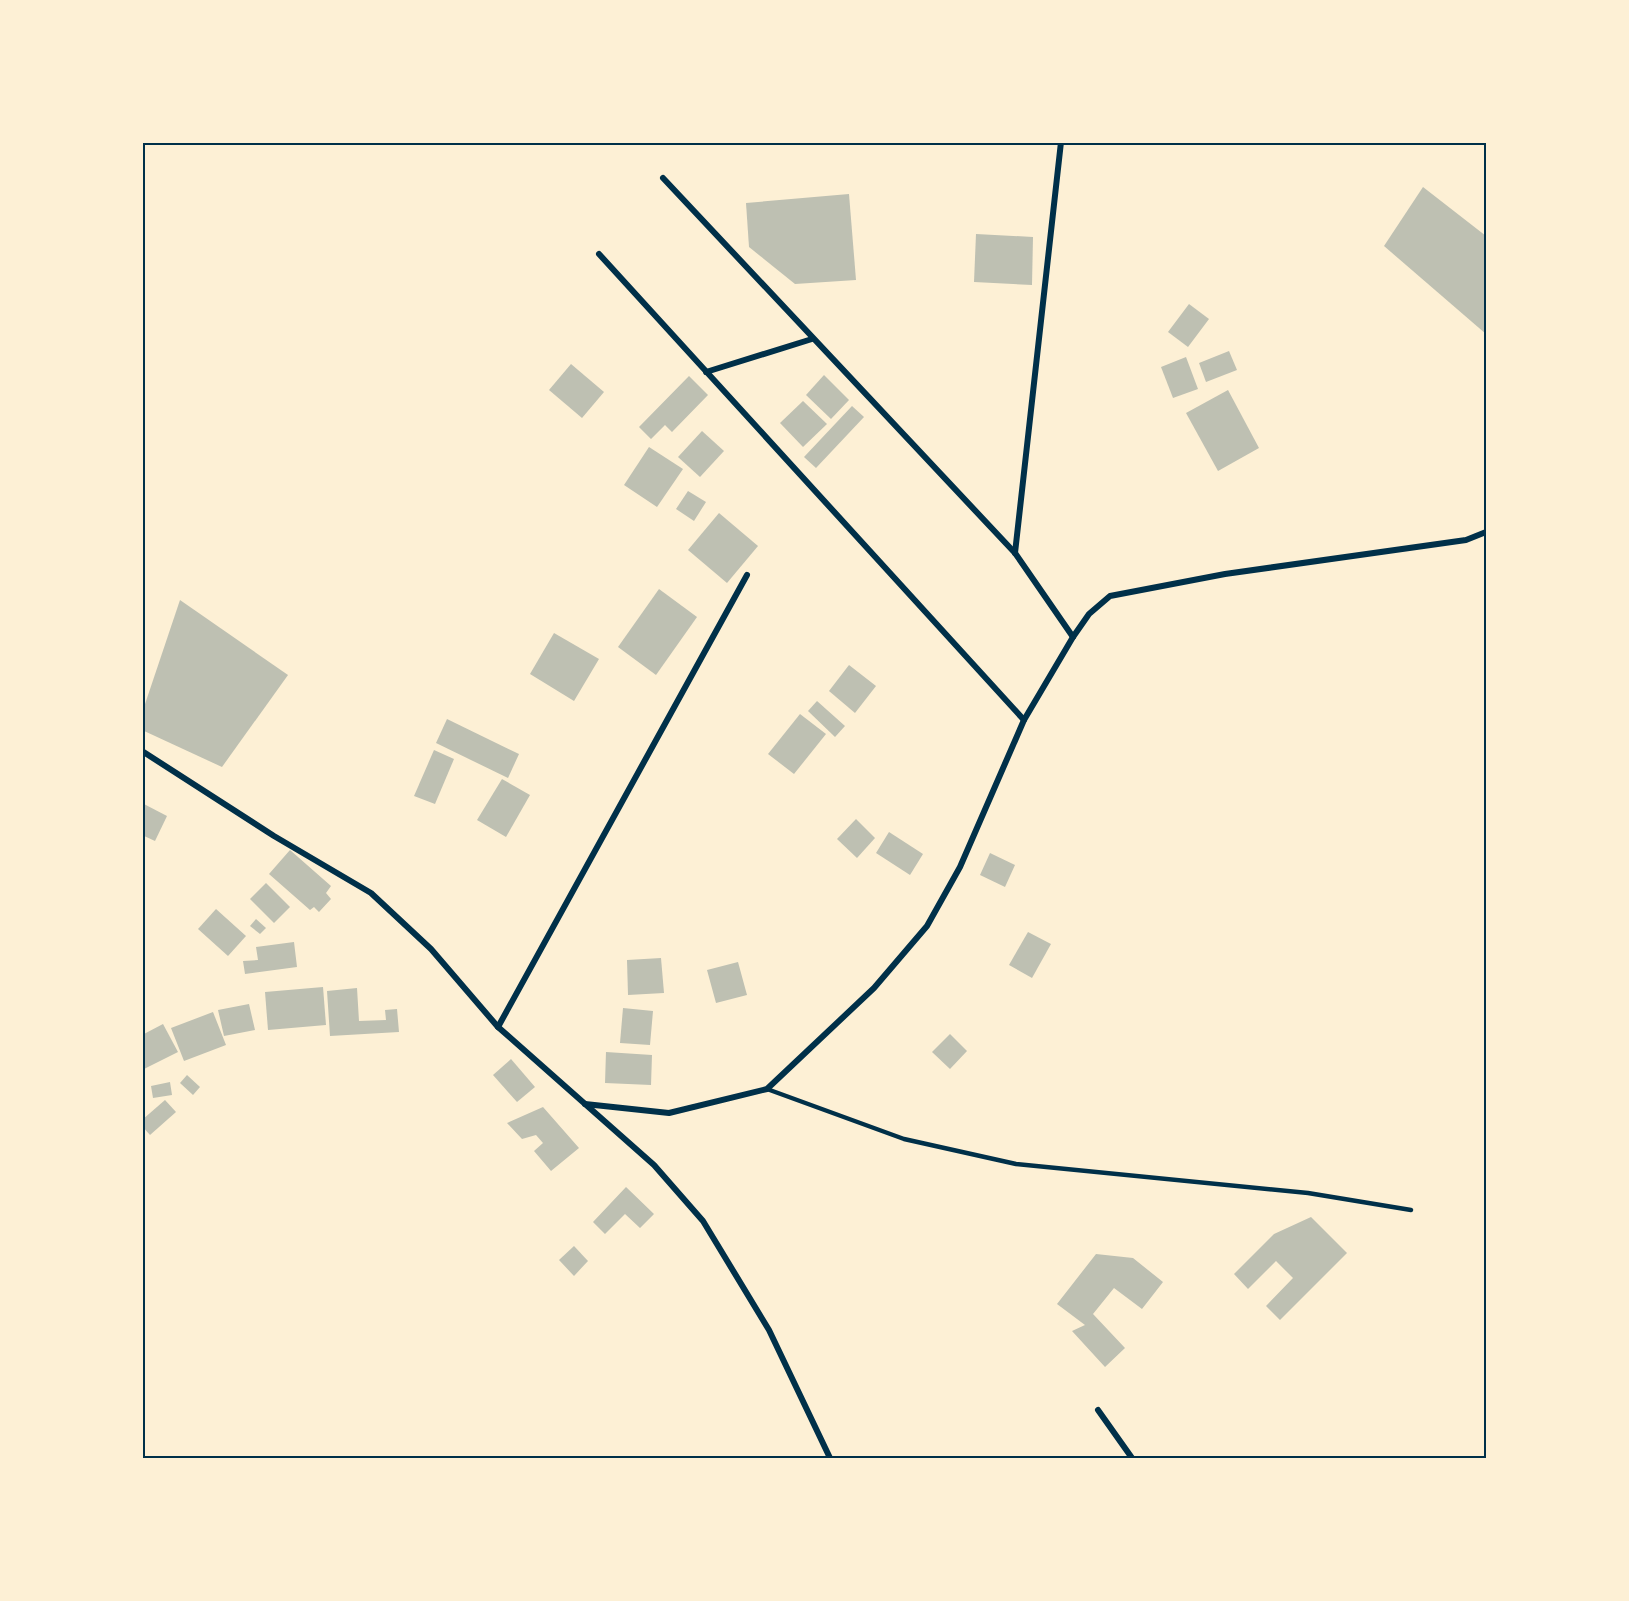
<svg xmlns="http://www.w3.org/2000/svg" width="1629" height="1601" font-family="'Fira Sans Condensed',sans-serif">
	<style>
		.building { fill: #bec0b2 }
		.lines { fill: none; stroke-linecap: round; stroke-linejoin: round }
		.service { stroke: #003049; stroke-width: 4.5 }
		.minor { stroke: #003049; stroke-width: 6 }
		.neatline { fill: none; stroke: #003049; stroke-width: 2 }
	</style>
	<rect width="100%" height="100%" fill="#fdf0d5"/>
	<g class="building">
		<path d="M1423,187L1486,236V334L1384,246Z"/>
		<path d="M849,194L856,280L795,284L749,247L746,203Z"/>
		<path d="M976,234L1033,237L1032,285L974,282Z"/>
		<path d="M1189,304L1209,319L1188,347L1168,332Z"/>
		<path d="M1229,351L1237,370L1206,382L1199,363Z"/>
		<path d="M1186,357L1198,389L1173,398L1161,367Z"/>
		<path d="M571,364L604,392L582,418L549,390Z"/>
		<path d="M824,375L849,400L831,419L806,395Z"/>
		<path d="M689,376L708,395L672,432L665,425L651,439L639,427Z"/>
		<path d="M1228,390L1259,448L1218,471L1186,413Z"/>
		<path d="M803,401L827,424L803,447L780,423Z"/>
		<path d="M852,406L864,417L816,468L804,457Z"/>
		<path d="M702,431L724,451L700,477L678,457Z"/>
		<path d="M649,447L683,469L657,507L624,485Z"/>
		<path d="M688,491L706,502L694,521L676,509Z"/>
		<path d="M719,513L758,546L727,583L688,550Z"/>
		<path d="M659,589L697,617L656,675L618,647Z"/>
		<path d="M180,600L288,675L222,767L142,730V713Z"/>
		<path d="M554,633L599,659L574,701L530,674Z"/>
		<path d="M849,665L876,686L855,713L829,691Z"/>
		<path d="M817,701L845,726L835,737L808,711Z"/>
		<path d="M800,714L826,734L794,774L768,754Z"/>
		<path d="M447,719L519,754L508,778L436,743Z"/>
		<path d="M434,750L454,759L435,804L414,796Z"/>
		<path d="M502,779L530,795L506,837L477,820Z"/>
		<path d="M142,803L167,816L155,841L142,835Z"/>
		<path d="M856,819L875,838L857,858L837,839Z"/>
		<path d="M889,832L923,854L910,875L876,853Z"/>
		<path d="M290,850L331,886L326,893L331,899L319,912L314,907L310,910L269,874Z"/>
		<path d="M990,853L1015,865L1005,887L980,875Z"/>
		<path d="M266,883L290,907L274,923L250,899Z"/>
		<path d="M216,909L246,936L228,956L198,929Z"/>
		<path d="M256,919L266,928L260,934L250,926Z"/>
		<path d="M1028,932L1051,944L1032,978L1009,965Z"/>
		<path d="M294,942L297,967L245,974L243,961L258,960L256,947Z"/>
		<path d="M661,958L664,993L628,995L627,960Z"/>
		<path d="M738,962L747,995L716,1003L707,970Z"/>
		<path d="M323,987L326,1025L268,1030L265,992Z"/>
		<path d="M357,988L359,1021L386,1020L385,1010L397,1009L399,1032L330,1036L327,991Z"/>
		<path d="M249,1004L255,1030L224,1036L218,1010Z"/>
		<path d="M623,1008L653,1011L650,1045L620,1043Z"/>
		<path d="M213,1012L226,1045L184,1061L171,1028Z"/>
		<path d="M163,1024L178,1052L142,1070V1035Z"/>
		<path d="M950,1034L967,1051L950,1069L932,1052Z"/>
		<path d="M606,1052L652,1055L651,1085L605,1083Z"/>
		<path d="M511,1059L535,1087L517,1102L493,1075Z"/>
		<path d="M187,1075L200,1087L193,1095L180,1083Z"/>
		<path d="M170,1082L172,1095L153,1098L151,1086Z"/>
		<path d="M165,1100L176,1112L150,1135L142,1126V1120Z"/>
		<path d="M543,1107L579,1148L551,1171L534,1151L543,1143L536,1135L522,1139L507,1123Z"/>
		<path d="M626,1187L654,1214L640,1228L625,1214L605,1234L593,1222Z"/>
		<path d="M1311,1217L1347,1253L1280,1320L1266,1306L1293,1278L1276,1261L1248,1289L1234,1274L1274,1234Z"/>
		<path d="M574,1246L588,1261L574,1276L559,1260Z"/>
		<path d="M1096,1254L1133,1258L1163,1282L1142,1309L1114,1288L1093,1314L1125,1348L1105,1367L1072,1331L1085,1325L1057,1304Z"/>
	</g>
	<g class="lines">
		<path class="service" d="M767,1089L904,1139L1016,1164L1308,1193L1411,1210"/>
		<g class="minor">
			<path d="M663,178L1015,553L1073,637"/>
			<path d="M599,254L1024,720"/>
			<path d="M706,372L812,339"/>
			<path d="M1015,553L1061,142"/>
			<path d="M142,751L274,836L371,893L431,949L498,1027L654,1165L703,1221L769,1330L830,1458"/>
			<path d="M498,1027L747,575"/>
			<path d="M585,1104L669,1113L767,1089L874,988L927,926L960,867L1024,720L1073,637L1089,614L1110,596L1225,574L1466,540L1486,532"/>
			<path d="M1098,1410L1132,1458"/>
		</g>
	</g>
	<rect width="1629" height="1601" fill="none" stroke="#fdf0d5" stroke-width="288"/>
	<rect x="144" y="144" width="1341" height="1313" class="neatline"/>
</svg>
